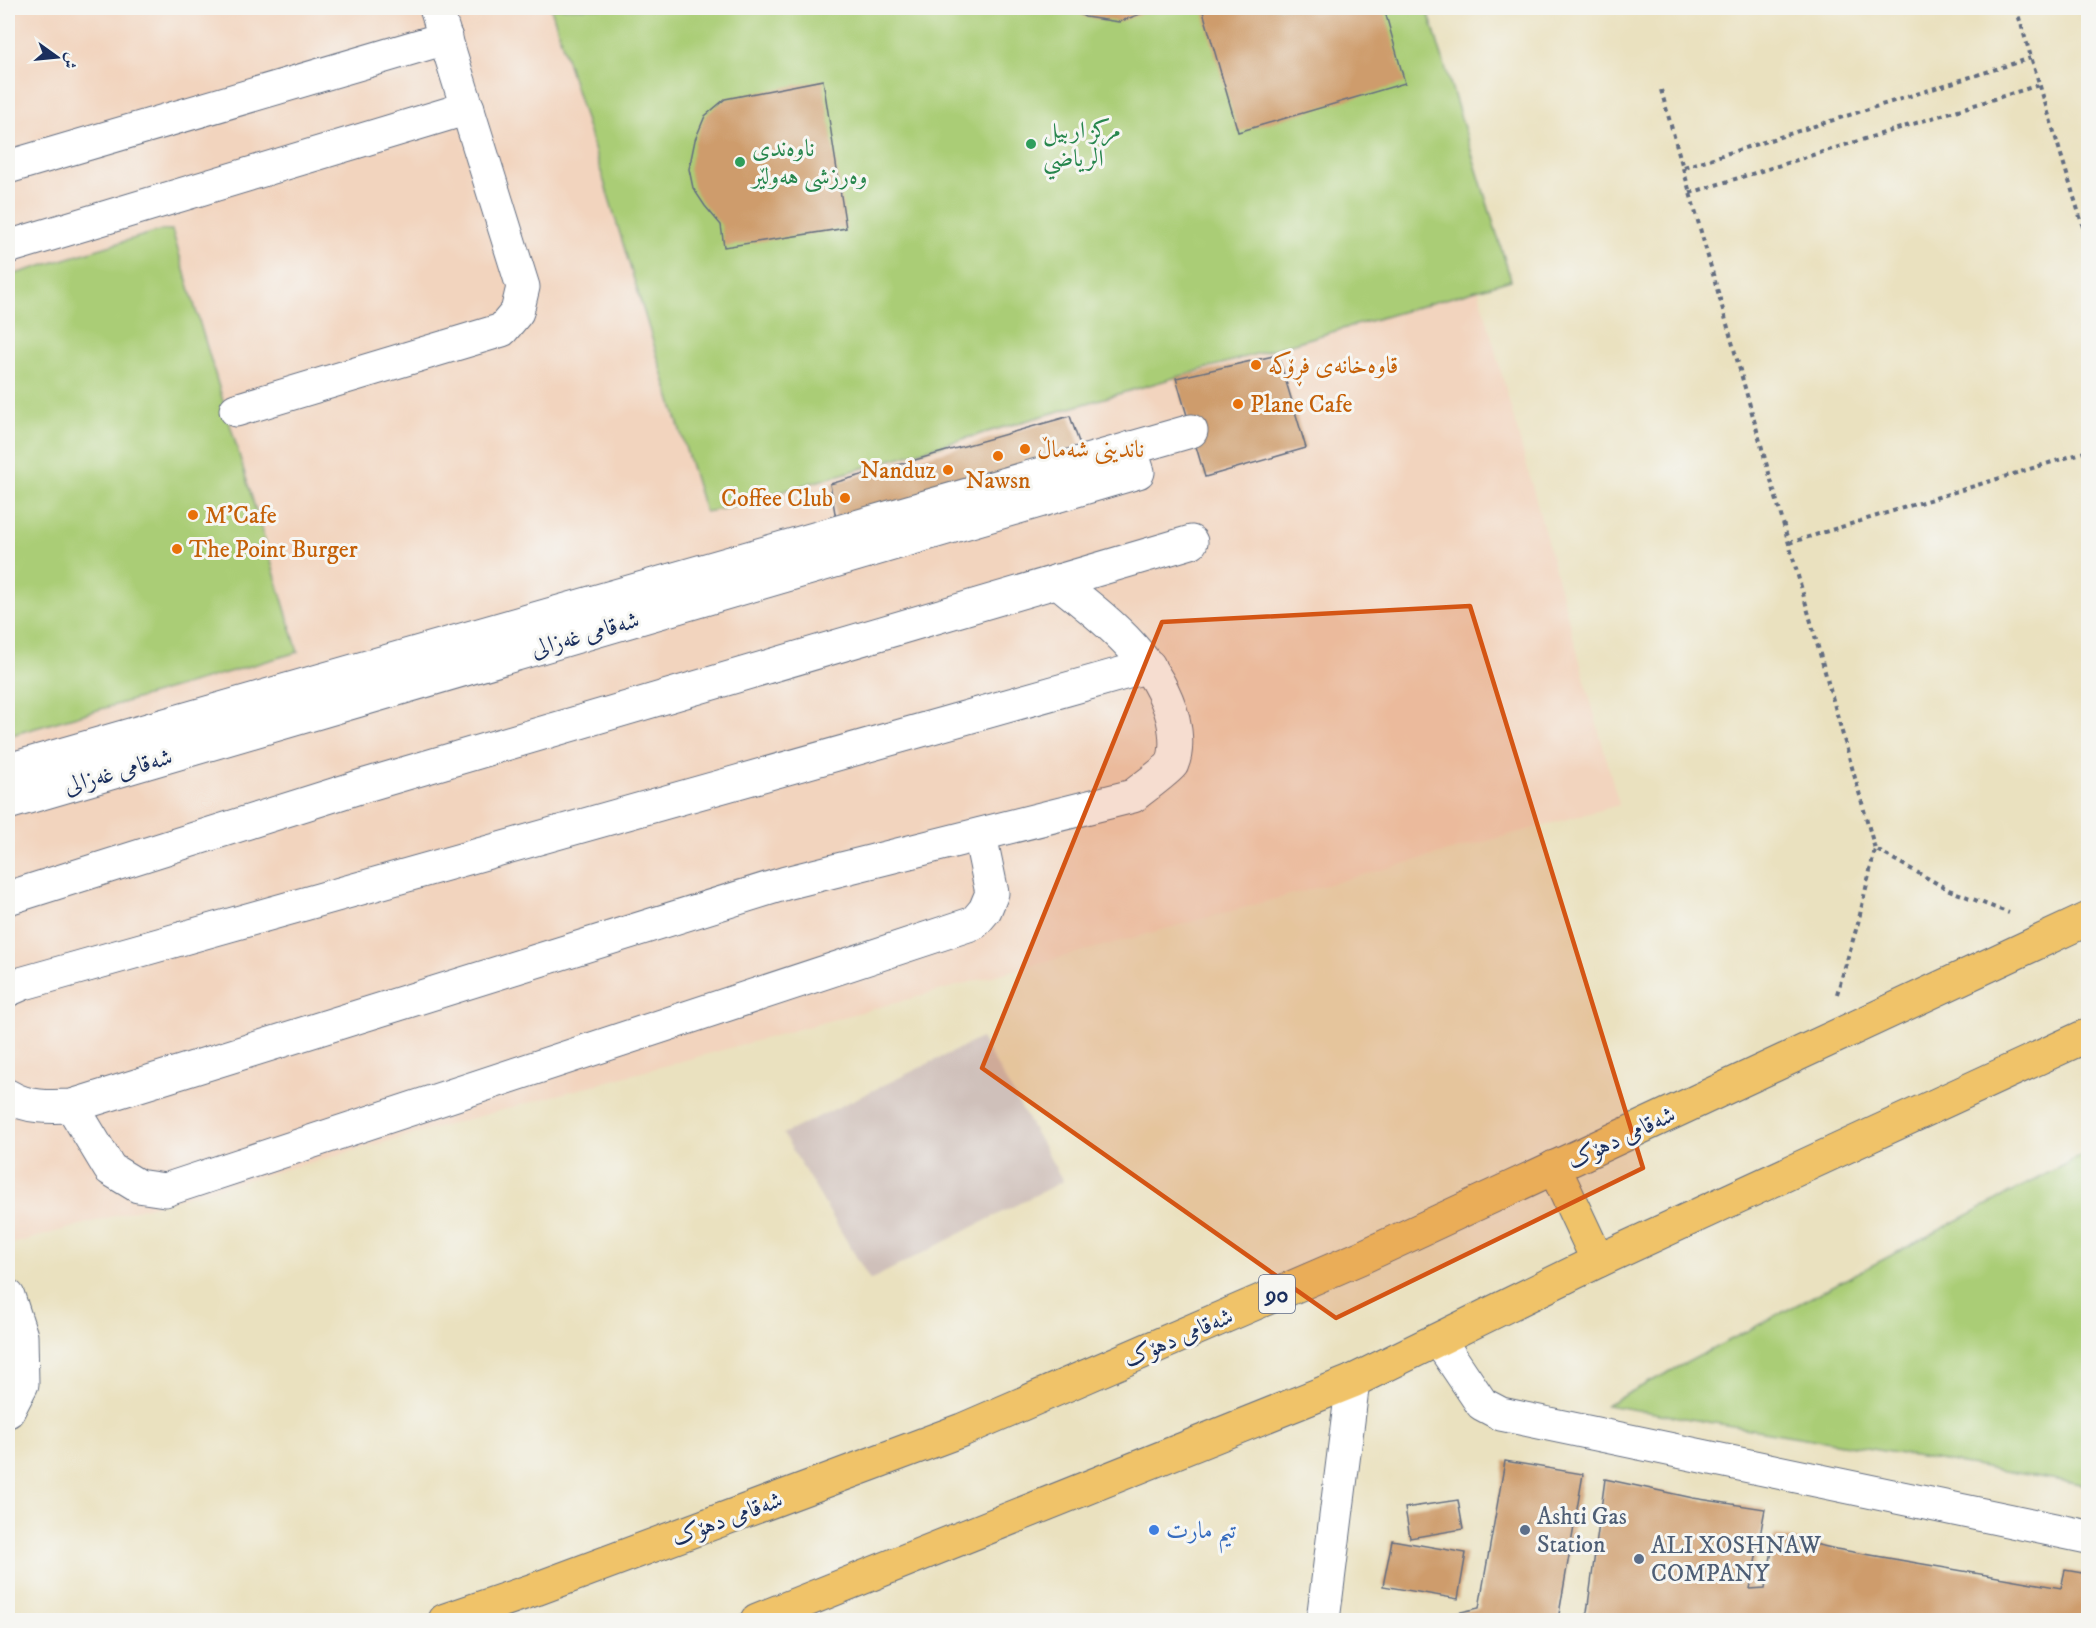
<svg xmlns="http://www.w3.org/2000/svg" width="2096" height="1628" font-family="'IM FELL DW Pica',Amiri,serif">
	<style>
		.built { fill: #f2d4be }
		.industrial { fill: #cfc0ba }
		.green { fill: #aacd76; stroke: #627e6a; stroke-width: 1.5 }
		.building { fill: #ce9c6c }
		.lines { fill: none; stroke-linecap: round; stroke-linejoin: round }
		.minor-casing { stroke: #636d80; stroke-width: 35 }
		.highway-casing { stroke: #636d80; stroke-width: 35 }
		.path { stroke: #636d80; stroke-width: 4; stroke-dasharray: 4.5 4.5; stroke-linecap: butt }
		.minor { stroke: #fff; stroke-width: 33 }
		.highway { stroke: #f0c369; stroke-width: 33 }
		.marked { fill: #d45514; fill-opacity: 0.2; stroke: #d45514; stroke-width: 4.5; stroke-linejoin: round }
		.leisure-dot { fill: #2e9e5b; stroke: #f6f6f2; stroke-width: 2 }
		.food-dot { fill: #e8710a; stroke: #f6f6f2; stroke-width: 2 }
		.shop-dot { fill: #3f7fe0; stroke: #f6f6f2; stroke-width: 2 }
		.service-dot { fill: #5c6f8a; stroke: #f6f6f2; stroke-width: 2 }
		.labels { text-anchor: middle; stroke-width: 6; stroke-linejoin: round; paint-order: stroke }
		.shield { fill: #f6f6f2; stroke: #5d6b8a; stroke-width: 1.5 }
		.shield-label { font-size: 22px; font-weight: bold; fill: #1b2f5e }
		.leisure-label { font-size: 24px; fill: #27864d; stroke: #f6f6f2; text-anchor: start }
		.food-label { font-size: 24px; fill: #c56008; stroke: #f6f6f2; text-anchor: start }
		.street-label { font-size: 24px; fill: #1b2f5e; stroke: #f6f6f2 }
		.service-label { font-size: 24px; fill: #4e5e75; stroke: #f6f6f2; text-anchor: start }
		.shop-label { font-size: 24px; fill: #366cbe; stroke: #f6f6f2; text-anchor: start }
	</style>
	<rect width="100%" height="100%" fill="#f6f6f2"/>
	<filter id="ink" filterUnits="userSpaceOnUse"><feTurbulence type="fractalNoise" baseFrequency=".0167" numOctaves="2"/><feDisplacementMap in="SourceGraphic" scale="12" xChannelSelector="R" yChannelSelector="G"/><feConvolveMatrix kernelMatrix="1 2 1 2 8 2 1 2 1" color-interpolation-filters="sRGB"/></filter>
	<filter id="wash" filterUnits="userSpaceOnUse"><feTurbulence type="fractalNoise" baseFrequency=".008" numOctaves="4" result="noise"/><feDisplacementMap in="SourceGraphic" scale="24" xChannelSelector="R" yChannelSelector="G"/><feGaussianBlur stdDeviation="1.35" result="paint"/><feColorMatrix in="noise" values="0 0 0 0 0 0 0 0 0 0 0 0 0 0 0 0 0 1.4 0 .05"/><feComposite in="paint" operator="in"/></filter>
	<g filter="url(#wash)">
		<rect width="100%" height="100%" fill="#eae1bf"/>
		<path class="built" d="M8,8H1402L1619,805L8,1245Z"/>
		<path class="industrial" d="M981,1038L1063,1181L870,1280L783,1134Z"/>
		<g class="green">
			<path d="M551,8H1427L1511,280L722,509L705,512Z"/>
			<path d="M162,230H172L298,652L8,736V276Z"/>
			<path d="M2088,1152V1485L1606,1405Z"/>
		</g>
		<g id="blocks">
			<g class="building">
				<path d="M1069,8H1156L1119,22L1085,17Z"/>
				<path d="M1202,8H1384L1405,83L1238,132Z"/>
				<path d="M823,80L846,228L724,247L721,225L705,206L693,188L689,169L695,140L705,116L725,99Z"/>
				<path d="M1278,355L1306,448L1205,477L1176,378Z"/>
				<path d="M1070,416L1083,454L836,519L830,484Z"/>
				<path d="M1505,1461L1583,1474L1558,1620H1438L1439,1617L1479,1608Z"/>
				<path d="M1605,1479L1693,1498L1765,1509L1750,1589L1765,1588L1775,1535L1836,1549L2061,1588L2065,1570L2088,1574V1620H1586Z"/>
				<path d="M1458,1500L1463,1529L1410,1538L1405,1508Z"/>
				<path d="M1392,1540L1466,1553L1458,1599L1383,1586Z"/>
			</g>
		</g>
	</g>
	<g filter="url(#ink)">
		<use href="#blocks" fill-opacity="0" stroke="#636d80" stroke-width="1.5"/>
		<g class="lines">
			<g class="minor-casing">
				<g id="minor">
					<path d="M8,167L446,38"/>
					<path d="M8,247L468,108"/>
					<path d="M236,410L502,330L517,312L523,287L436,8"/>
					<path d="M8,770L1191,431"/>
					<path d="M8,803L1138,472L1130,448"/>
					<path d="M8,898L359,787L1191,542"/>
					<path d="M8,990L24,983L1149,666"/>
					<path d="M8,1096C27,1108 50,1107 72,1106L786,883L1133,796C1140,790 1168,770 1172,764C1178,750 1176,733 1173,719C1157,657 1104,619 1057,581"/>
					<path d="M72,1106L110,1169L138,1186L165,1190L974,923L985,910L992,893L980,835"/>
					<path d="M8,1296L21,1336L22,1384L8,1411"/>
					<path d="M1439,1340L1482,1404L1501,1414L2088,1537"/>
					<path d="M1323,1620L1353,1381"/>
				</g>
			</g>
			<g class="highway-casing">
				<g id="highway">
					<path d="M1554,1167L1598,1261"/>
					<path d="M445,1620L536,1589L962,1430L1360,1258L2088,919"/>
					<path d="M757,1620L1353,1381L1598,1261L2088,1035"/>
				</g>
			</g>
			<g class="path">
				<path d="M2016,8L2088,243"/>
				<path d="M1661,90L1875,849"/>
				<path d="M1684,167L2031,58"/>
				<path d="M1690,193L2039,85"/>
				<path d="M1789,543L2088,451"/>
				<path d="M1837,994L1858,923L1875,849L1949,890L2009,913"/>
			</g>
			<use href="#minor" class="minor"/>
			<use href="#highway" class="highway"/>
		</g>
	</g>
	<path class="marked" d="M1470,606L1643,1168L1336,1318L982,1068L1162,622Z"/>
	<g class="leisure-dot">
		<circle cx="1031" cy="144" r="6"/>
		<circle cx="740" cy="162" r="6"/>
	</g>
	<g class="food-dot">
		<circle cx="1256" cy="365" r="6"/>
		<circle cx="1238" cy="404" r="6"/>
		<circle cx="1025" cy="449" r="6"/>
		<circle cx="998" cy="456" r="6"/>
		<circle cx="948" cy="470" r="6"/>
		<circle cx="845" cy="498" r="6"/>
		<circle cx="193" cy="515" r="6"/>
		<circle cx="177" cy="549" r="6"/>
	</g>
	<circle class="shop-dot" cx="1154" cy="1530" r="6"/>
	<g class="service-dot">
		<circle cx="1525" cy="1530" r="6"/>
		<circle cx="1639" cy="1559" r="6"/>
	</g>
	<g class="labels">
		<rect class="shield" x="1259" y="1275" width="36" height="38" rx="4.5"/>
		<g class="shield-label">
			<text x="1277" y="1302">90</text>
		</g>
		<g class="leisure-label">
			<text x="1043" y="138">مركز اربيل<tspan x="1043" dy="28">الرياضي</tspan></text>
			<text x="752" y="156">ناوەندی<tspan x="752" dy="28">وەرزشی هەولێر</tspan></text>
		</g>
		<g class="food-label">
			<text x="1268" y="373">قاوەخانەی فڕۆکە</text>
			<text x="1250" y="412">Plane Cafe</text>
			<text x="1037" y="457">ناندینی شەماڵ</text>
			<text x="936" y="478" text-anchor="end">Nanduz</text>
			<text x="998" y="488" text-anchor="middle">Nawsn</text>
			<text x="833" y="506" text-anchor="end">Coffee Club</text>
			<text x="205" y="523">M'Cafe</text>
			<text x="189" y="557">The Point Burger</text>
		</g>
		<g class="street-label">
			<text transform="translate(585 634) rotate(-16)" y="8">شەقامی غەزالی</text>
			<text transform="translate(118 771) rotate(-16)" y="8">شەقامی غەزالی</text>
			<text transform="translate(1621 1137) rotate(-25)" y="8">شەقامی دهۆک</text>
			<text transform="translate(1178 1337) rotate(-23)" y="8">شەقامی دهۆک</text>
			<text transform="translate(727 1518) rotate(-20)" y="8">شەقامی دهۆک</text>
		</g>
		<g class="service-label">
			<text x="1537" y="1524">Ashti Gas<tspan x="1537" dy="28">Station</tspan></text>
			<text x="1651" y="1553">ALI XOSHNAW<tspan x="1651" dy="28">COMPANY</tspan></text>
		</g>
		<g class="shop-label">
			<text x="1166" y="1538">تيم مارت</text>
		</g>
	</g>
	<rect width="2096" height="1628" fill="none" stroke="#f6f6f2" stroke-width="30"/>
	<g transform="translate(57 57) rotate(105)" stroke="#f6f6f2" stroke-width="4.5" paint-order="stroke">
	<path d="M0-4.5L10 22L0 15L-10 22Z" fill="#1b2f5e"/>
	<text y="-9" font-size="16" font-weight="bold" text-anchor="middle" fill="#1b2f5e">ش</text>
	</g>
</svg>
